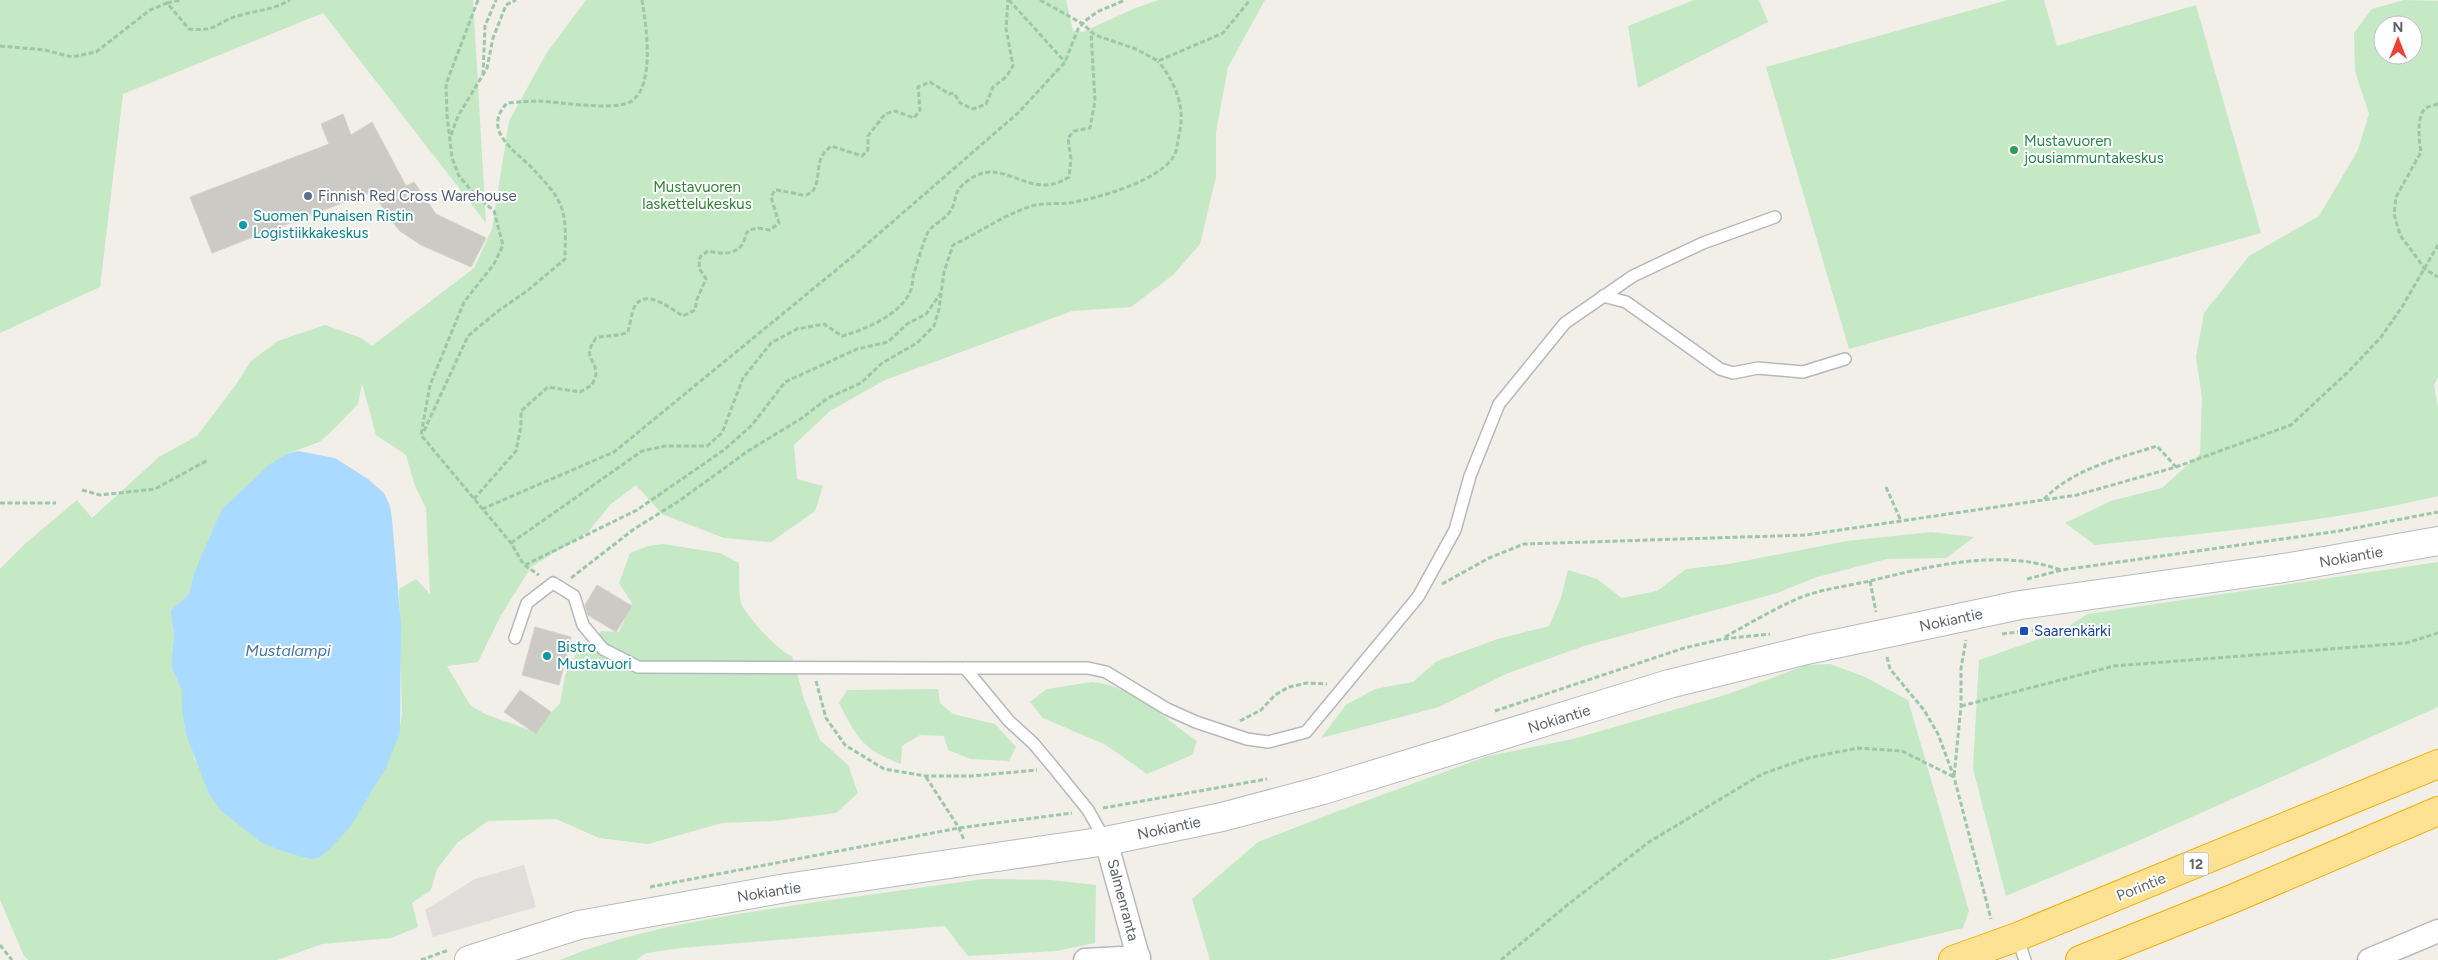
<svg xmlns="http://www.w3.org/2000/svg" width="2438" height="960" font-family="Figtree,sans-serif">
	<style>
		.industrial { fill: #e0deda }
		.green { fill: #c5e8c5; fill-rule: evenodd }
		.water { fill: #aadaff }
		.building { fill: #cccac5; stroke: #d6d1c6 }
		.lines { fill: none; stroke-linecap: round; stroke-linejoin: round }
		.service-casing { stroke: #b5b8bc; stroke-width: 14 }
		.minor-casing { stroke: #b5b8bc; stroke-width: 25 }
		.secondary-casing { stroke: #b6babf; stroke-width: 30 }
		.motorway-casing { stroke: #f9ab00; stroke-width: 30 }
		.path { stroke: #9cc7a9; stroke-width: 3; stroke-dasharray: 5 2.5; stroke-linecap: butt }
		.service { stroke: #fff; stroke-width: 11 }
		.minor { stroke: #fff; stroke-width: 22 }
		.secondary { stroke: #fff; stroke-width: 28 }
		.motorway { stroke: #fde293; stroke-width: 28 }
		.leisure-dot { fill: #2e9e5b; stroke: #fff; stroke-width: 2 }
		.service-dot { fill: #5c6f8a; stroke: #fff; stroke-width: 2 }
		.culture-dot { fill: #0f9aa8; stroke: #fff; stroke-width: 2 }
		.transit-dot { fill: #1a4fb4; stroke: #fff; stroke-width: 2 }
		.labels { text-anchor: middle; stroke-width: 4; stroke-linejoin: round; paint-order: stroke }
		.shield { fill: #fff; stroke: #8f9295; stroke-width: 1 }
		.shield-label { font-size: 14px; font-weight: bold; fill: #5f6368 }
		.leisure-label { font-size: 15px; fill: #27864d; stroke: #fff; text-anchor: start }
		.park-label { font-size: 15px; fill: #348238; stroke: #fff }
		.service-label { font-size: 15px; fill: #4e5e75; stroke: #fff; text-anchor: start }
		.culture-label { font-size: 15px; fill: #0d838f; stroke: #fff; text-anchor: start }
		.street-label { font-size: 15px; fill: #5f6368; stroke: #fff }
		.transit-label { font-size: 15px; fill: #164399; stroke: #fff; text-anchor: start }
		.water-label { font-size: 16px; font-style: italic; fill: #4174aa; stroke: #fff }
	</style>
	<rect width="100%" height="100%" fill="#f1efe8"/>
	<path class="industrial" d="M524,865L536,907L433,937L425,910L475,879Z"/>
	<g class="green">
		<path d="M0,0H473L486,223L323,13L123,94L100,287L0,333Z"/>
		<path d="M586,0H1066L1073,31L1083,32L1133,9L1159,0H1265L1228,67L1216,132V177L1200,244L1173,275L1131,307L1072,311L885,380L830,411L794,445L797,479L823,486L815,511L771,542L724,538L662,514L636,485L611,504L588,532L531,567L500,617L478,662L447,666L470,705L485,714L532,731L560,704L565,676L580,646L592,643L601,631L619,632L632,603L619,583L630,553L648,546L663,544L720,553L739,563C740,575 738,592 741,603C746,616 779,652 792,656L804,699L820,740L848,765L858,793L836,813L773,821L722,823L648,844L599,838L556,819L488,821L457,843L437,869L431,890L412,903L418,927L391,938L322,944L277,960H28L24,956L0,900V569L26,543L77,500L92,518L159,457L197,436L235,386L251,361L278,341L325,325L361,338L372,346L474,268L492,229L509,121L546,54ZM362,383L376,435L406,455L415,486L426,508L430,594L416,579L399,589L402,714C399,744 385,768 370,794L195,761L182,711V691L171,666L174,634L170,611L189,594L194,573L204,553L287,454L319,442L329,434L358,404Z"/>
		<path d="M1694,0H1759L1768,22L1638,88L1628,26Z"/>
		<path d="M2008,0H2044L2057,46L2196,5L2261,233L1849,349L1766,67Z"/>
		<path d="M2404,0L2438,1V377L2434,385L2438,408V496C2325,523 2210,533 2095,545L2065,523L2111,501L2162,488L2200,454L2202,398L2196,357L2204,313L2249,256L2319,216L2358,150L2369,114L2355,71L2354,33L2372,9ZM2383,25H2413V55H2383Z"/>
		<path d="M1931,532L1974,537L1946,558L1887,559L1817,577L1777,593L1584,646L1506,674L1439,707L1321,738L1346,705L1375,689L1413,682L1437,661L1498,639L1549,626L1561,598L1568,570L1597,579L1622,598L1657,591L1686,569L1729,564L1847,541Z"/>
		<path d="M2438,562V707L2138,841L2006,896L1973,769L1979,660L2059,632L2088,614Z"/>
		<path d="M1830,664L1865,677L1908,700L1969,911L1963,928L1829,960H1210L1192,899L1258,842L1341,810L1488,756L1573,739L1725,695L1807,665Z"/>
		<path d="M1092,682C1132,685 1165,719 1197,741L1192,755L1147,774L1106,745L1043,718L1030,702L1047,689Z"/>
		<path d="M938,689L940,703L953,714L995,724L1016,747L1009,761L971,759L948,750L944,736L920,735L902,746L901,764C862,749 858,739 839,703L847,690Z"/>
		<path d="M984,879L1051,880L1096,885L1095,943L1056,951L968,956L945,926L681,948L646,953L636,960H560C627,932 699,920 770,909C841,898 913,889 984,879Z"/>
	</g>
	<path class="water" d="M298,451L335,458L368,479L384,493L390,506L392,519L401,626L400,733L386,768L350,827L332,847L319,858L311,859L288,853L262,843L220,810L208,792L187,737L182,711V691L171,666L174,634L170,611L189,594L194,573L222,509L270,464L287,454Z"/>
	<g class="building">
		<path d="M343,114L351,135L372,122L406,186L414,182L436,214L486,238L471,267L421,245L400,231L387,215L373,191L212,253L190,197L329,144L321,124Z"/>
		<path d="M597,585L632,606L616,632L588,615L585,605Z"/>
		<path d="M535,627L571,637L559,685L522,675Z"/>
		<path d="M520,690L551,712L536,734L504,712Z"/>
	</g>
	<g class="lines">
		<g class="service-casing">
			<g id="service">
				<path d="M1603,296L1626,302L1720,369L1733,373L1758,368L1803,372L1845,359"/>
				<path d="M515,638L527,603L553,583L574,596L583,625L603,649L638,667L965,668L1009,721L1033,743L1054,768L1088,810L1105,840"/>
				<path d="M965,668H1088L1106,672L1167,709L1196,722L1247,739L1268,742L1306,732L1418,597L1455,530L1470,476L1499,404L1565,323L1633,276L1703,243L1775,217"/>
				<path d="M2017,937L2025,960"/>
			</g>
		</g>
		<g class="minor-casing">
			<g id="minor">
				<path d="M1106,841L1139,960"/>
				<path d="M1085,960L1139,957"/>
				<path d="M2369,960L2438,931"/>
			</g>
		</g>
		<g class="secondary-casing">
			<path id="secondary" d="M469,960L579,925L786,888L1106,841L1222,817L1323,790L1669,684L1811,649L1921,626L2020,605L2290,567L2438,541"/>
		</g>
		<g class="motorway-casing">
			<g id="motorway">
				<path d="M1953,960L2017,937L2438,764"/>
				<path d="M2080,960L2232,899L2438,811"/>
			</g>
		</g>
		<g class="path">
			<path d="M478,0L446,84L447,115L452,158L459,176L475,195L494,211L503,245L494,264L464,302L430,385L421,435L511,543L524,565L539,575"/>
			<path d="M1009,0L1065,62"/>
			<path d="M1040,0L1083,24L1095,35L1136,49L1158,61L1223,33L1250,0"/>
			<path d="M167,3L180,0"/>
			<path d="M0,46L45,50L72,57L96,52L150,10L167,3L189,29C219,32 217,21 241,15C262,9 270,11 290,0"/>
			<path d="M483,75L485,26L496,0"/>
			<path d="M2438,104C2435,105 2429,106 2426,108C2416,115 2419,142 2421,152L2396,197L2394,214L2400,235L2425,269L2438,277"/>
			<path d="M451,135L458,116L487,68L493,38L506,5L516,0"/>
			<path d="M424,431L468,336L498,311L527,291L565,259C565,240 568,215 557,198C552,189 542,179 535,171C518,152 480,132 507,103C518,102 528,101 538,101C559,102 613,111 630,102C656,88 646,24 642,0"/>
			<path d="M1886,487L1901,521"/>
			<path d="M82,490L100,495L155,489L208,460"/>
			<path d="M474,499L516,451L521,426V411L548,387L580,392L592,385C593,382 596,377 596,373C595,357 582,358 596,338C607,335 617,337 628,332C630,325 631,315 634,308C644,286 671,309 683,316L695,310L697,299L706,279L699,268L700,257L708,251C720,254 738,256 744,241C746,236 745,234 749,230L758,228L770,230L779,223L771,197L775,190C783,190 801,196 806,195C821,191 816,169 821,158C823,153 827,150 831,146L862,156L868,150V136L885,114L895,111L914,118L920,110L918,87L930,82L949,94L954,93L960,103L973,109L986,104L993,87L1006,77L1013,66L1006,28L1008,0"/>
			<path d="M2044,499C2073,469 2119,458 2157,446L2176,467"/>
			<path d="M0,503H56"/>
			<path d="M482,509L614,452L852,257L1018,113L1065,62L1078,29L1085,21L1097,12L1125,0"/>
			<path d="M511,543L642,451L665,446H707L722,433L743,378L771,343L797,329L824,324L842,336C864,330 900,315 910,292C913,287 912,279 914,273C918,260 922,246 927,234C931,225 943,221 949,213C960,198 949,194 970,179C1004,155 1030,203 1069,177L1071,159L1068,138L1074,131L1090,128L1095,101L1091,32"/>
			<path d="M525,565L637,510L724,450L752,425L785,382L857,349L888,342L907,324L926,314L941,293"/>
			<path d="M571,578L634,529L679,501L748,451L802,418L828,398L861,383L882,363L917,343L934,326L939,309L944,272L953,245C981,232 1004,214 1035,205C1046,203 1058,204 1069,203C1096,199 1163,180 1175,154C1177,148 1178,141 1179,135C1186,107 1175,82 1158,61"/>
			<path d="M2027,579L2062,570L2339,531L2438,512"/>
			<path d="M1870,581L1876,612"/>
			<path d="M1442,584L1489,558L1524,544L1806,535L2077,495L2176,467L2291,425L2350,370L2381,337L2402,307L2438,245"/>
			<path d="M2002,634L2033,630"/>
			<path d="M1725,637C1750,623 1774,609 1799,598C1822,589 1847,586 1870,581C1931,566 1999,548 2061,570"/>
			<path d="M1887,657L1890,669L1924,710L1938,734L1954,777L1991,919"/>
			<path d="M816,681L826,718L845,745L884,769L926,776H972L1037,770"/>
			<path d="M1961,706L2114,666L2406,643L2438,633"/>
			<path d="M1495,711L1684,648L1723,639L1770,634"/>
			<path d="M1240,721L1261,710L1275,695L1289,687L1307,683L1327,684"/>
			<path d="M926,777L959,828L964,840"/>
			<path d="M1103,808L1267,779"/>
			<path d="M650,887L959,828L1072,813"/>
			<path d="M0,945L12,960"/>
			<path d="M421,960L449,950"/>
			<path d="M1501,960L1566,906L1649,842L1762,774L1808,758L1858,748L1902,751L1954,777L1961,706V668L1966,640"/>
		</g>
		<use href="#service" class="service"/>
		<use href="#minor" class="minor"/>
		<use href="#secondary" class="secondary"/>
		<use href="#motorway" class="motorway"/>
	</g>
	<circle class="leisure-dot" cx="2014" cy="150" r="5"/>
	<circle class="service-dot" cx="308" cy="196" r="5"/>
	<g class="culture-dot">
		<circle cx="243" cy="225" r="5"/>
		<circle cx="547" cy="656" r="5"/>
	</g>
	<rect class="transit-dot" x="2019" y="626" width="10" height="10" rx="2.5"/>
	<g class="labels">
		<rect class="shield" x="2183.5" y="852.5" width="25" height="23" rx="4"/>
		<g class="shield-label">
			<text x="2196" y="869">12</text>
		</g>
		<g class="leisure-label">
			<text x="2024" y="146">Mustavuoren<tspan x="2024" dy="17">jousiammuntakeskus</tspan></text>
		</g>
		<g class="park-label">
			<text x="697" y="192">Mustavuoren<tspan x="697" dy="17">laskettelukeskus</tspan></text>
		</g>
		<g class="service-label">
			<text x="318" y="201">Finnish Red Cross Warehouse</text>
		</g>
		<g class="culture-label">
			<text x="253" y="221">Suomen Punaisen Ristin<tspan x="253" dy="17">Logistiikkakeskus</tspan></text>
			<text x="557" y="652">Bistro<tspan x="557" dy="17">Mustavuori</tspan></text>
		</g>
		<g class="street-label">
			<text transform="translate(2351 557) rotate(-10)" y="5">Nokiantie</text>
			<text transform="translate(1951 620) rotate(-12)" y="5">Nokiantie</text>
			<text transform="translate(1559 719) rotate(-17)" y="5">Nokiantie</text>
			<text transform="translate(1169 828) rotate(-12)" y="5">Nokiantie</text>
			<text transform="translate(2141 887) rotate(-22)" y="5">Porintie</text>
			<text transform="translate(769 892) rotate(-9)" y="5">Nokiantie</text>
			<text transform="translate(1123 900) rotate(75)" y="5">Salmenranta</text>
		</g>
		<g class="transit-label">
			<text x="2034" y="636">Saarenkärki</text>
		</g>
		<g class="water-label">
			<text x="288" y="656">Mustalampi</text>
		</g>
	</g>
	<g transform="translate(2398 40)"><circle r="24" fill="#ffffff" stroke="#bfc1c3"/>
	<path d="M0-4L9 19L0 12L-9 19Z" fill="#ea4335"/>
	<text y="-8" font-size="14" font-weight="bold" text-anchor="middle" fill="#5f6368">N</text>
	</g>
</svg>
